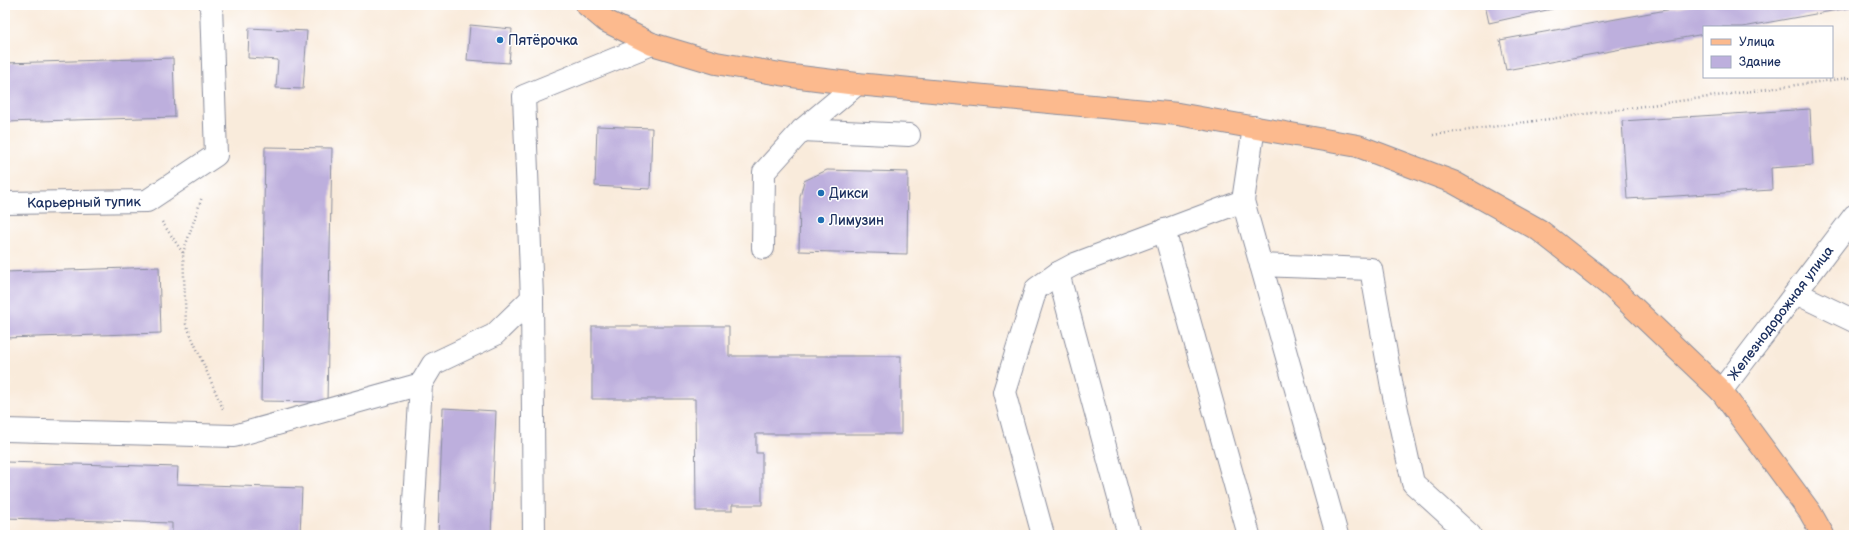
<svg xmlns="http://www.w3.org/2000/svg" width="1859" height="540" font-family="'Balsamiq Sans',sans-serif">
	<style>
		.building { fill: #bdafdd }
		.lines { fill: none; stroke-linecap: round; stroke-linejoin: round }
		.minor-casing { stroke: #8a8d9c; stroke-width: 24 }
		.major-casing { stroke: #8a8d9c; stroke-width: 24 }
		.path { stroke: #8a8d9c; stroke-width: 2.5; stroke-dasharray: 1 3; stroke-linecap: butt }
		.minor { stroke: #fff; stroke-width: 22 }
		.major { stroke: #fcba8e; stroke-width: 22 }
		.poi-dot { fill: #1f6fb2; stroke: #fff; stroke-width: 1.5 }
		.labels { text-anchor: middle; stroke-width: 3; stroke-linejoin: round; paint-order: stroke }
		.poi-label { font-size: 14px; fill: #1b2f5e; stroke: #fff; text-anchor: start }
		.street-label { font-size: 14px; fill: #1b2f5e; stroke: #fff }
	</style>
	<rect width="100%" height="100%" fill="#fff"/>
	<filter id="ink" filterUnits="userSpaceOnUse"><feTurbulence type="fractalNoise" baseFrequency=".025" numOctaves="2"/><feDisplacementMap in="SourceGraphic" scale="8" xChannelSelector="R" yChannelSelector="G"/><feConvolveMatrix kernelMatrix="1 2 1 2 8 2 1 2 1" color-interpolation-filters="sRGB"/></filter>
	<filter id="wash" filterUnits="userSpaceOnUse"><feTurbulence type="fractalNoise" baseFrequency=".012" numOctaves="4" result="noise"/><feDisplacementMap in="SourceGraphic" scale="16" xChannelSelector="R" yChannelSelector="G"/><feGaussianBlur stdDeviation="0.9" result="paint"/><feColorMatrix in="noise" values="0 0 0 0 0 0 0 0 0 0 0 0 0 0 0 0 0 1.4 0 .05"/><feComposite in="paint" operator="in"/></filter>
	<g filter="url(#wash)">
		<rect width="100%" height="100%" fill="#f9ebdb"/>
		<g id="blocks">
			<g class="building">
				<path d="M1485,5H1565V6L1489,23Z"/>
				<path d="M1694,5H1854V7L1743,27H1704V34L1506,70L1500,40Z"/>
				<path d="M470,25L512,29L509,63L467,60Z"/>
				<path d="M249,28L307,31L303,89L276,88L278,60L248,58Z"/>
				<path d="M173,58L175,117L5,122V63Z"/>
				<path d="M1810,109L1813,165L1771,168L1772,190L1627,199L1622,121Z"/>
				<path d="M597,126L652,128L650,189L595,186Z"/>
				<path d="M265,147L332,148L327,402L261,401Z"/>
				<path d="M827,170L908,172L907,254L799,251L800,197L804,181Z"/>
				<path d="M159,267L161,333L5,338V272Z"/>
				<path d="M592,326H729V356H901V434H756V453H762V505H732V511H696L695,399H592Z"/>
				<path d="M443,408L496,411L491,535H438Z"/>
				<path d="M5,462L178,467L177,484L302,488L300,535H172V523L5,518Z"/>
			</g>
		</g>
	</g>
	<g filter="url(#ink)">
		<use href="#blocks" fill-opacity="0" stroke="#8a8d9c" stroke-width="1"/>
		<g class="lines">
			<g class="minor-casing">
				<g id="minor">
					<path d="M1254,127L1243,201L1337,535"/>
					<path d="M802,130L909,135"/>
					<path id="s1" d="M5,203L147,201L216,155L211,5"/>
					<path d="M1164,230L1249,535"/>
					<path d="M763,248L764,172L802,130L857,84"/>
					<path d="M1261,265L1371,269L1392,387L1413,483L1470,535"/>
					<path d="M1796,293L1854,321"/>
					<path d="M532,298L534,535"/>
					<path id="s2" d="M1721,391L1854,216"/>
					<path d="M5,430L234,436L421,384"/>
					<path d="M412,535L421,384L433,364L494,335L532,298L524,96L652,44"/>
					<path d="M1043,535L1004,392L1036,289L1058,273"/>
					<path d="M1129,535L1058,273L1075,264L1243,201"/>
				</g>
			</g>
			<g class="major-casing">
				<path id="major" d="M587,5L606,21L652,44L716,63L792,76L857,84L1178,114L1358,146L1453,182L1539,230L1613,288L1721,391L1810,512L1823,535"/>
			</g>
			<g class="path">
				<path d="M1433,135L1854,77"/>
				<path d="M162,222L183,253L186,324L223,409"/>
				<path d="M183,253L202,197"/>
			</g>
			<use href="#minor" class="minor"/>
			<use href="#major" class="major"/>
		</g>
	</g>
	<g class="poi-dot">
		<circle cx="500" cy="40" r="4"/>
		<circle cx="821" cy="193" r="4"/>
		<circle cx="821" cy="220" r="4"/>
	</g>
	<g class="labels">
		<g class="poi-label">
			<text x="508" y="45">Пятёрочка</text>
			<text x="829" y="198">Дикси</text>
			<text x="829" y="225">Лимузин</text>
		</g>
		<g class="street-label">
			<text dy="5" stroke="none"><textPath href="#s1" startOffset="79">Карьерный тупик</textPath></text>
			<text dy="5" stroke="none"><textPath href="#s2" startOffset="98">Железнодорожная улица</textPath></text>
		</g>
	</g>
	<rect width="1859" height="540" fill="none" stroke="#fff" stroke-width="20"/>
	<rect x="1703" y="26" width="130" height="52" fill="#ffffff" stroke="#a4acbf"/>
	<rect x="1711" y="39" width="20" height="6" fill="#fcba8e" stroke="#a4acbf"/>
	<text x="1739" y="46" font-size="12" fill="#1b2f5e">Улица</text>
	<rect x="1711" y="56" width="20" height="12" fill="#bdafdd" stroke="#a4acbf"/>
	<text x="1739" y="66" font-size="12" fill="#1b2f5e">Здание</text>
</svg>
